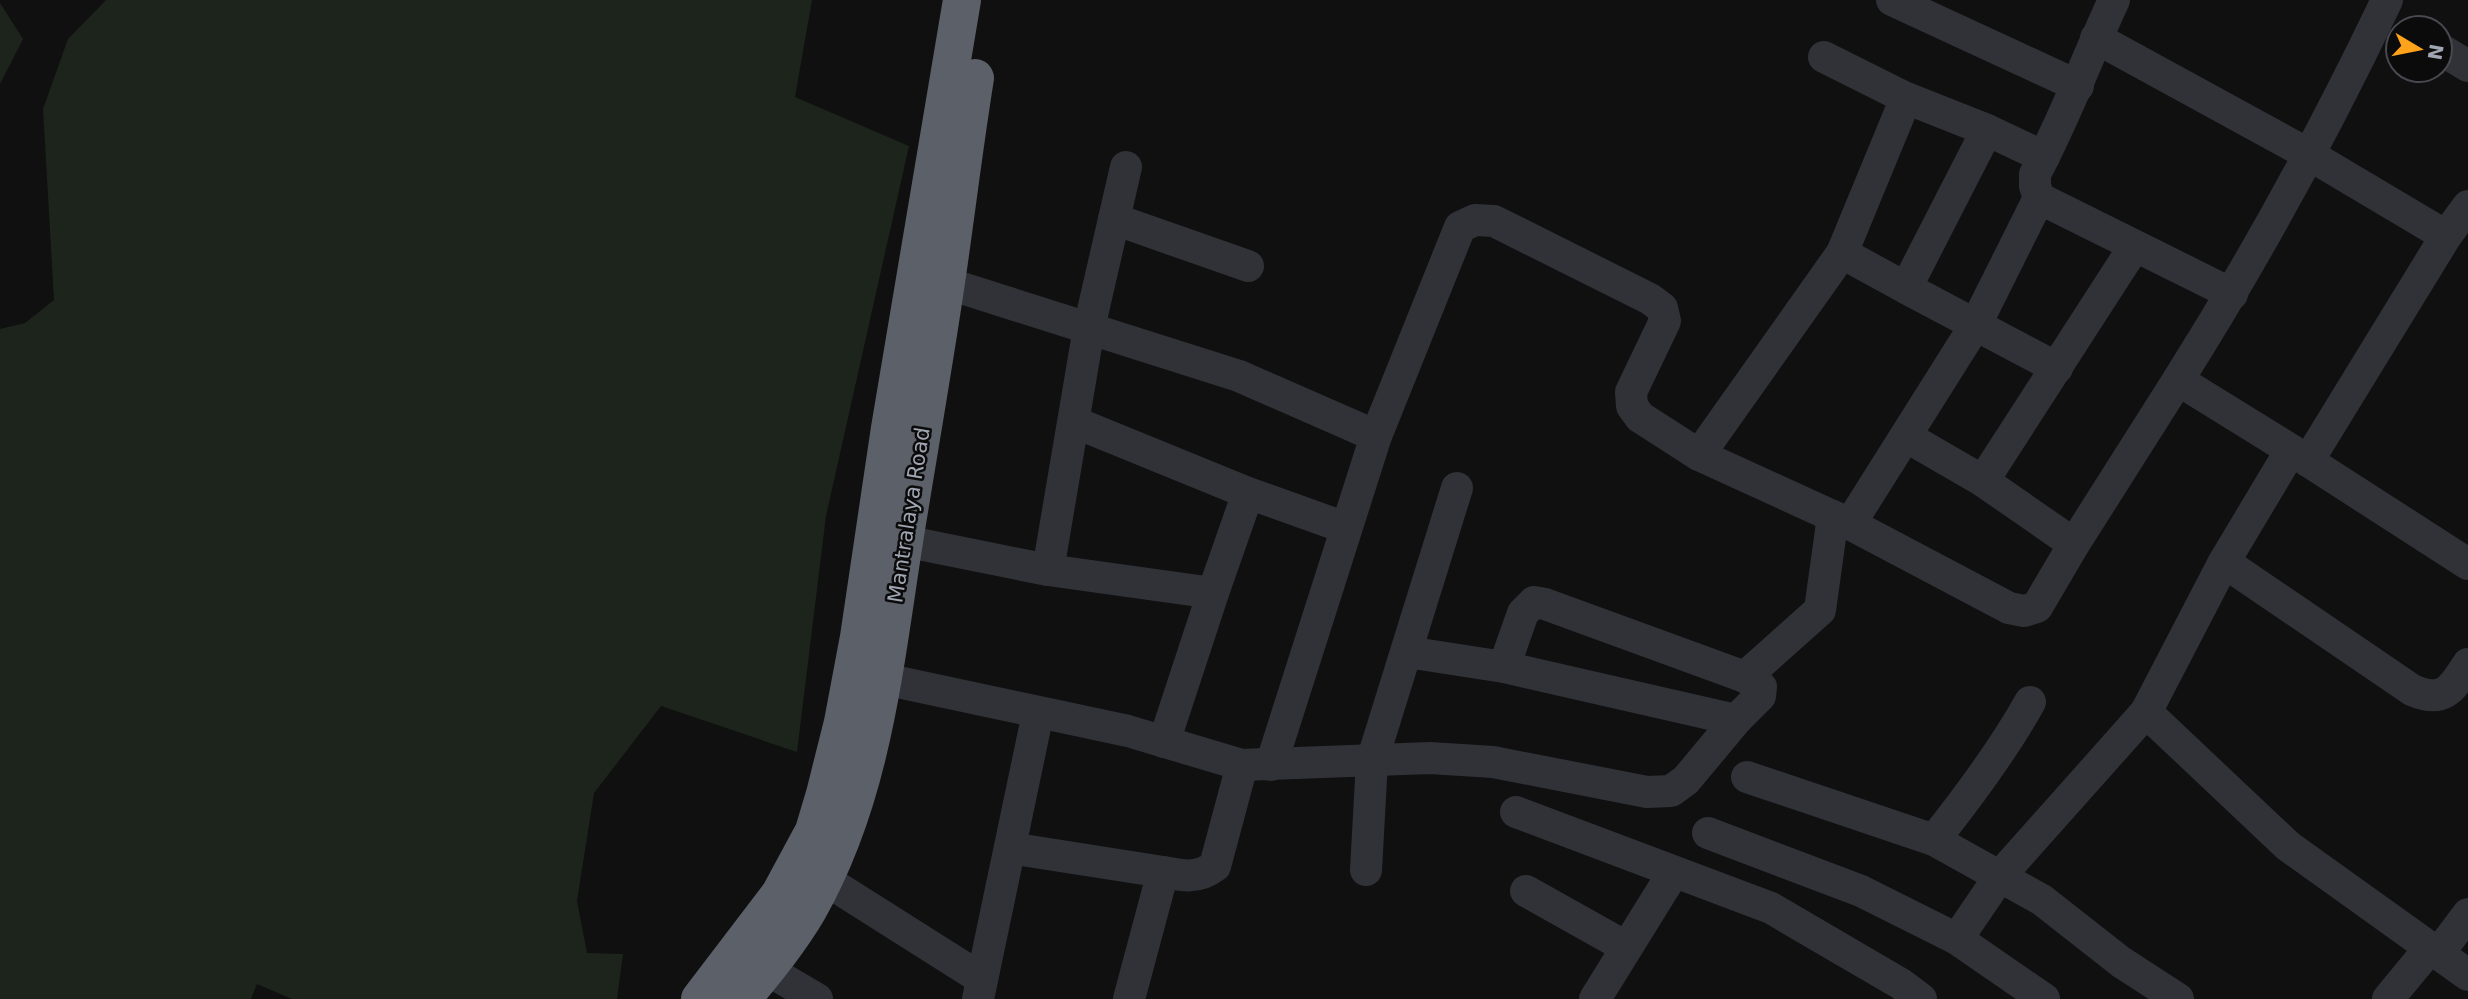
<svg xmlns="http://www.w3.org/2000/svg" width="2468" height="999" font-family="'DejaVu Sans',sans-serif">
	<style>
		.green { fill: #1c241c }
		.lines { fill: none; stroke-linecap: round; stroke-linejoin: round }
		.minor { stroke: #303237; stroke-width: 32 }
		.highway { stroke: #5c6068; stroke-width: 38 }
		.labels { text-anchor: middle; stroke-width: 5; stroke-linejoin: round; paint-order: stroke }
		.street-label { font-size: 21px; fill: #a0a7b3; stroke: #0b0b0c }
	</style>
	<rect width="100%" height="100%" fill="#101011"/>
	<g class="green">
		<path d="M106,0H812L795,97L909,146L826,516L797,752L661,706L594,793L577,901L587,953L623,954L617,999H292L257,984L251,999H0V329L25,323L54,300L43,109L68,39Z"/>
		<path d="M0,3L23,39L0,84Z"/>
	</g>
	<g class="lines">
		<g class="minor">
			<path d="M1892,0L2078,86"/>
			<path d="M2114,0C2087,58 2065,118 2035,174V186L2039,198L2232,294"/>
			<path d="M2387,0C2325,130 2255,258 2178,380L2291,450L2468,564"/>
			<path d="M2096,38L2308,154L2446,236L2308,461"/>
			<path d="M2440,49L2468,66"/>
			<path d="M1824,57L1906,98L1987,130L2044,157"/>
			<path d="M1987,130L1906,288L2057,368"/>
			<path d="M1114,219L1248,266"/>
			<path d="M2446,236L2468,206"/>
			<path d="M1842,253L1906,288"/>
			<path d="M946,283L1239,376L1376,436"/>
			<path d="M1074,422L1248,493L1346,528"/>
			<path d="M1907,437L1983,481L2074,544"/>
			<path d="M2291,450L2224,562L2146,712L2288,846L2468,975"/>
			<path d="M1699,455L1842,253L1906,98"/>
			<path d="M1983,481L2134,247"/>
			<path d="M1850,524L2009,608L2024,611L2037,607L2074,544L2178,380"/>
			<path d="M904,541L1048,570L1213,593L1164,742"/>
			<path d="M2224,562L2412,690C2444,704 2452,689 2468,664"/>
			<path d="M1048,570L1089,328L1126,167"/>
			<path d="M1213,593L1248,493"/>
			<path d="M1407,652L1504,667"/>
			<path d="M1745,677L1820,610L1833,516"/>
			<path d="M884,679L1128,731L1242,765L1430,758L1493,762L1647,792L1671,791L1686,780L1736,720L1760,696L1761,687L1745,677L1545,604L1534,602L1523,613L1504,667L1736,720"/>
			<path d="M1271,765L1376,436L1460,227L1475,220L1494,221L1650,299L1662,308L1665,321L1631,392L1632,406L1640,417L1699,455L1850,524L1976,324L2039,198"/>
			<path d="M1747,777L1934,840L2042,900L2121,962L2178,999"/>
			<path d="M1516,812L1771,908L1901,984L1921,999"/>
			<path d="M1708,833L1861,891L1957,939L2044,999"/>
			<path d="M1934,840C1969,796 2002,752 2030,702"/>
			<path d="M1010,848L1163,872L1129,999"/>
			<path d="M1366,870L1372,761L1457,488"/>
			<path d="M1163,872C1183,876 1198,879 1215,866L1242,765"/>
			<path d="M824,879L982,979"/>
			<path d="M1526,891L1626,947"/>
			<path d="M1957,939L2000,876L2146,712"/>
			<path d="M2438,954L2468,914"/>
			<path d="M766,969L817,999"/>
			<path d="M978,999L1038,713"/>
			<path d="M1595,999L1673,873"/>
			<path d="M2388,999L2430,948"/>
		</g>
		<g class="highway">
			<path d="M700,999L780,894L814,831L825,794L843,722L859,637L890,428L962,0"/>
			<path d="M742,999C765,971 790,941 808,910C876,790 885,655 907,523C920,443 934,363 946,282C956,214 964,146 975,78"/>
		</g>
	</g>
	<g class="labels">
		<g class="street-label">
			<text transform="translate(909 515) rotate(-81)" y="7">Mantralaya Road</text>
		</g>
	</g>
	<g transform="translate(2419 49) rotate(100)"><circle r="33" fill="#0b0b0c" stroke="#47494f" stroke-width="2"/>
	<path d="M0-5L12 26L0 18L-12 26Z" fill="#ffa31a"/>
	<text y="-10" font-size="19" font-weight="bold" text-anchor="middle" fill="#a0a7b3">N</text>
	</g>
</svg>
